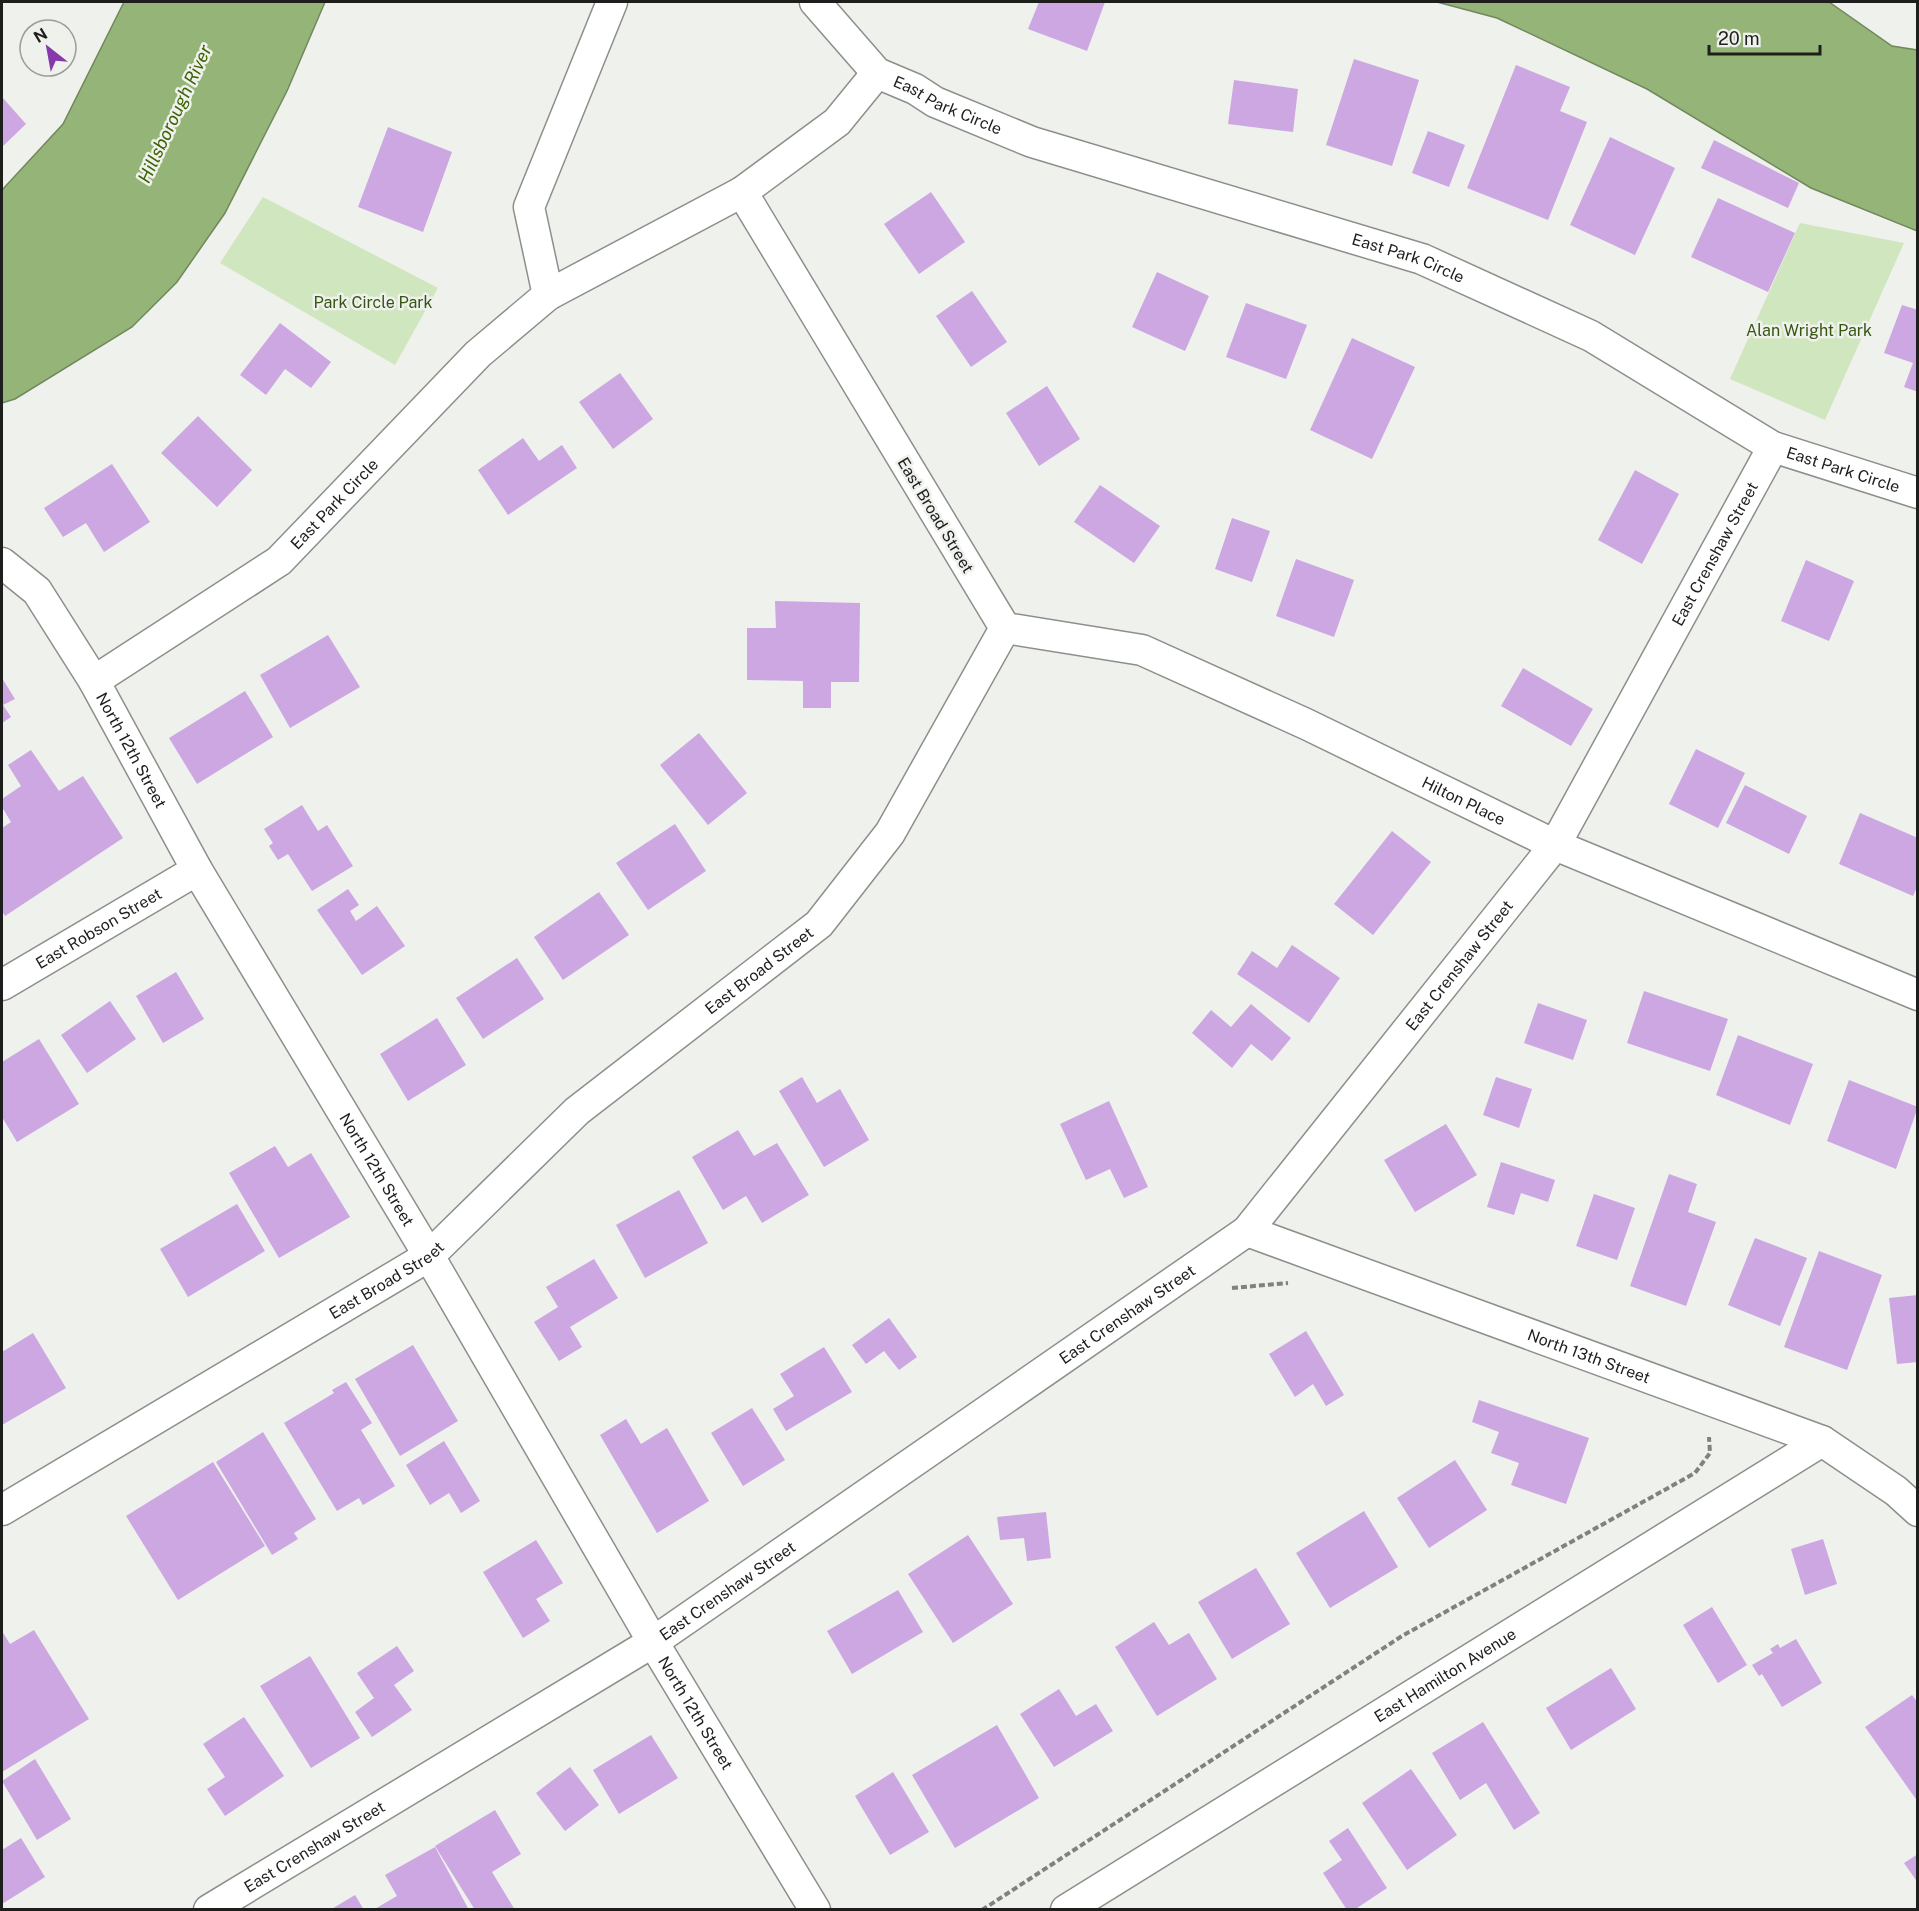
<svg xmlns="http://www.w3.org/2000/svg" width="1919" height="1911" font-family="'Public Sans',sans-serif">
	<style>
		.green { fill: #d0e6be }
		.water { fill: #95b578; stroke: #71885d; stroke-width: 1.5 }
		.building { fill: #cca7e2 }
		.lines { fill: none; stroke-linecap: round; stroke-linejoin: round }
		.street-casing { stroke: #8d8f8b; stroke-width: 33 }
		.path { stroke: #80827f; stroke-width: 4; stroke-dasharray: 6 3; stroke-linecap: butt }
		.street { stroke: #fff; stroke-width: 30 }
		.labels { text-anchor: middle; stroke-width: 5; stroke-linejoin: round; paint-order: stroke }
		.street-label { font-size: 16px; fill: #1e1f1d; stroke: #eff1ed }
		.park-label { font-size: 16px; fill: #365412; stroke: #eff1ed }
		.water-label { font-size: 18px; font-style: italic; fill: #3c6201; stroke: #eff1ed }
	</style>
	<rect width="100%" height="100%" fill="#eff1ed"/>
	<g class="green">
		<path d="M263,197L438,288L395,365L220,263Z"/>
		<path d="M1800,223L1904,243L1825,420L1730,379Z"/>
	</g>
	<g class="water">
		<path d="M124,2H325L287,91L225,213L177,282L132,327L15,399L2,403V190L63,124Z"/>
		<path d="M1437,2H1829L1892,46L1917,50V231L1811,188L1647,89L1497,18Z"/>
	</g>
	<g class="building">
		<path d="M1039,2H1105L1087,51L1028,29Z"/>
		<path d="M1354,59L1419,80L1392,166L1326,145Z"/>
		<path d="M1516,65L1570,87L1560,111L1587,122L1548,220L1467,188Z"/>
		<path d="M1234,80L1298,89L1293,132L1228,124Z"/>
		<path d="M2,97L26,124L2,147Z"/>
		<path d="M388,127L452,152L423,232L358,207Z"/>
		<path d="M1428,131L1465,145L1449,187L1412,173Z"/>
		<path d="M1610,137L1675,168L1635,255L1570,225Z"/>
		<path d="M1714,140L1799,183L1788,208L1701,168Z"/>
		<path d="M931,192L965,242L919,274L884,224Z"/>
		<path d="M1718,198L1795,233L1768,292L1691,257Z"/>
		<path d="M1157,272L1209,296L1185,351L1132,327Z"/>
		<path d="M972,291L1007,342L971,367L936,316Z"/>
		<path d="M1246,303L1307,325L1286,379L1226,357Z"/>
		<path d="M1902,305L1918,310V392L1904,387L1913,363L1884,353Z"/>
		<path d="M280,323L331,362L311,388L285,369L266,395L240,375Z"/>
		<path d="M1352,338L1415,367L1372,459L1310,430Z"/>
		<path d="M620,373L653,419L613,449L579,402Z"/>
		<path d="M1047,386L1080,439L1039,466L1006,413Z"/>
		<path d="M198,416L252,470L217,507L161,453Z"/>
		<path d="M523,438L539,461L562,445L577,468L508,515L478,470Z"/>
		<path d="M112,464L150,522L104,552L86,523L63,537L44,508Z"/>
		<path d="M1635,470L1679,494L1642,564L1598,540Z"/>
		<path d="M1100,485L1160,526L1134,563L1074,522Z"/>
		<path d="M1232,518L1270,531L1252,582L1215,569Z"/>
		<path d="M1296,559L1354,580L1334,637L1276,616Z"/>
		<path d="M1806,560L1854,581L1829,641L1781,621Z"/>
		<path d="M775,601L860,603L859,682H831V708H803V681L747,680V628H776Z"/>
		<path d="M328,635L360,687L290,728L260,675Z"/>
		<path d="M1523,668L1593,709L1571,746L1501,706Z"/>
		<path d="M2,678L15,699L3,705L11,717L2,723Z"/>
		<path d="M245,691L273,737L197,784L169,738Z"/>
		<path d="M699,733L747,793L708,825L660,765Z"/>
		<path d="M1696,749L1745,773L1718,828L1669,804Z"/>
		<path d="M31,750L59,791L83,776L123,838L5,916L2,911V828L11,822L2,807V799L21,786L8,765Z"/>
		<path d="M1745,785L1807,816L1789,854L1726,823Z"/>
		<path d="M302,805L318,831L327,825L353,866L312,891L288,854L278,860L269,846L273,843L264,829Z"/>
		<path d="M1860,813L1918,838V885L1913,896L1839,864Z"/>
		<path d="M675,824L706,871L648,910L616,863Z"/>
		<path d="M1392,831L1431,862L1373,935L1334,904Z"/>
		<path d="M348,889L359,905L350,911L356,921L377,906L405,946L362,975L317,910Z"/>
		<path d="M599,892L629,935L563,980L534,937Z"/>
		<path d="M1292,945L1340,978L1309,1023L1237,974L1252,951L1277,968Z"/>
		<path d="M517,958L544,999L483,1039L456,998Z"/>
		<path d="M176,972L204,1019L163,1043L136,996Z"/>
		<path d="M1644,991L1728,1019L1710,1071L1627,1043Z"/>
		<path d="M110,1001L136,1039L87,1073L61,1035Z"/>
		<path d="M1538,1003L1587,1020L1573,1060L1524,1043Z"/>
		<path d="M1251,1004L1291,1038L1272,1061L1251,1044L1232,1068L1192,1033L1211,1010L1231,1027Z"/>
		<path d="M437,1018L466,1065L408,1101L380,1054Z"/>
		<path d="M1738,1035L1813,1064L1790,1125L1716,1095Z"/>
		<path d="M39,1039L79,1104L17,1142L2,1117V1062Z"/>
		<path d="M802,1077L817,1103L840,1089L869,1140L824,1167L779,1091Z"/>
		<path d="M1496,1077L1532,1089L1519,1128L1483,1115Z"/>
		<path d="M1849,1080L1918,1107L1896,1169L1827,1141Z"/>
		<path d="M1109,1101L1148,1187L1124,1198L1110,1169L1086,1180L1060,1124Z"/>
		<path d="M1446,1124L1477,1175L1415,1212L1384,1160Z"/>
		<path d="M738,1130L754,1156L777,1143L809,1195L762,1223L746,1196L723,1210L692,1157Z"/>
		<path d="M275,1146L288,1167L311,1153L350,1217L279,1258L229,1173Z"/>
		<path d="M1501,1162L1555,1180L1548,1202L1521,1193L1514,1215L1487,1207Z"/>
		<path d="M1669,1174L1697,1184L1688,1212L1716,1222L1686,1306L1630,1286Z"/>
		<path d="M679,1190L708,1243L645,1278L616,1225Z"/>
		<path d="M1594,1194L1635,1208L1617,1260L1576,1246Z"/>
		<path d="M237,1204L265,1251L188,1297L160,1249Z"/>
		<path d="M1755,1238L1807,1258L1780,1326L1728,1305Z"/>
		<path d="M1819,1251L1882,1275L1847,1370L1784,1347Z"/>
		<path d="M594,1259L618,1298L570,1327L582,1347L559,1361L534,1322L558,1307L546,1287Z"/>
		<path d="M1918,1295V1362L1897,1364L1889,1298Z"/>
		<path d="M889,1318L917,1357L899,1370L884,1351L866,1364L852,1345Z"/>
		<path d="M1306,1331L1344,1395L1326,1406L1313,1384L1295,1397L1269,1354Z"/>
		<path d="M33,1333L66,1388L2,1425V1352Z"/>
		<path d="M413,1345L458,1421L400,1456L355,1379Z"/>
		<path d="M824,1347L852,1392L786,1431L773,1409L794,1396L780,1374Z"/>
		<path d="M346,1382L372,1423L361,1430L395,1486L363,1505L359,1498L337,1511L284,1423L334,1393L332,1390Z"/>
		<path d="M1479,1400L1589,1438L1566,1504L1511,1485L1519,1463L1491,1453L1499,1432L1472,1422Z"/>
		<path d="M752,1408L785,1460L743,1486L711,1433Z"/>
		<path d="M626,1419L641,1444L667,1428L709,1501L657,1533L600,1435Z"/>
		<path d="M263,1432L316,1519L294,1533L298,1539L272,1555L216,1462Z"/>
		<path d="M444,1441L480,1501L461,1513L449,1493L430,1505L406,1465Z"/>
		<path d="M1455,1460L1487,1510L1429,1548L1397,1498Z"/>
		<path d="M213,1462L265,1546L178,1600L126,1516Z"/>
		<path d="M1364,1511L1398,1567L1330,1608L1296,1553Z"/>
		<path d="M1046,1512L1051,1558L1027,1561L1024,1538L1000,1540L997,1517Z"/>
		<path d="M968,1535L1013,1604L953,1643L908,1574Z"/>
		<path d="M1823,1539L1837,1584L1805,1595L1791,1549Z"/>
		<path d="M536,1540L563,1583L536,1599L550,1621L523,1638L483,1572Z"/>
		<path d="M1256,1568L1290,1624L1232,1659L1198,1602Z"/>
		<path d="M898,1590L923,1632L852,1674L827,1631Z"/>
		<path d="M1712,1607L1747,1665L1718,1683L1683,1625Z"/>
		<path d="M1154,1622L1169,1645L1189,1633L1217,1679L1157,1716L1115,1647Z"/>
		<path d="M34,1630L89,1719L2,1772V1631L10,1644Z"/>
		<path d="M1796,1639L1822,1683L1782,1707L1762,1674L1759,1676L1752,1665L1773,1653L1770,1649L1778,1644L1780,1648Z"/>
		<path d="M397,1646L414,1671L394,1685L412,1710L372,1737L355,1712L374,1698L357,1673Z"/>
		<path d="M310,1656L360,1738L311,1768L260,1686Z"/>
		<path d="M1611,1668L1636,1709L1571,1750L1546,1708Z"/>
		<path d="M1059,1689L1076,1716L1096,1704L1113,1731L1054,1767L1020,1714Z"/>
		<path d="M1912,1695L1918,1703V1802L1865,1727Z"/>
		<path d="M244,1717L284,1776L225,1816L207,1789L225,1777L203,1744Z"/>
		<path d="M1483,1722L1540,1813L1514,1830L1486,1783L1460,1800L1432,1753Z"/>
		<path d="M997,1725L1039,1798L955,1848L912,1775Z"/>
		<path d="M651,1735L678,1778L619,1814L593,1770Z"/>
		<path d="M35,1759L71,1819L37,1840L2,1781Z"/>
		<path d="M570,1767L599,1805L565,1831L536,1793Z"/>
		<path d="M1411,1769L1457,1835L1407,1870L1362,1803Z"/>
		<path d="M893,1772L929,1832L890,1855L855,1796Z"/>
		<path d="M495,1810L521,1854L492,1872L515,1910H475L435,1846Z"/>
		<path d="M1348,1828L1387,1888L1354,1910H1347L1323,1873L1342,1860L1329,1841Z"/>
		<path d="M21,1838L45,1877L2,1904V1850Z"/>
		<path d="M435,1847L469,1910H373L397,1896L385,1875Z"/>
		<path d="M1918,1854V1883L1904,1863Z"/>
		<path d="M355,1895L364,1910H330Z"/>
	</g>
	<g class="lines">
		<g class="street-casing">
			<g id="street">
				<path id="s1" d="M815,2L877,73L915,89L935,102L1032,142L1422,259L1591,336L1773,447L1918,493"/>
				<path d="M548,295L529,207L612,2"/>
				<path id="s2" d="M2,563L37,591L94,681L197,870L429,1256L653,1642L815,1910"/>
				<path id="s3" d="M1005,628L1142,650L1306,724L1555,845L1918,995"/>
				<path id="s4" d="M94,681L279,561L478,354L548,295L742,192L837,122L877,73"/>
				<path id="s5" d="M2,985L197,870"/>
				<path id="s6" d="M1247,1231L1822,1441L1896,1491L1918,1511"/>
				<path id="s7" d="M2,1510L429,1256L577,1111L819,924L890,833L1005,628L742,192"/>
				<path id="s8" d="M209,1910L653,1642L1247,1231L1555,845L1773,447"/>
				<path id="s9" d="M1066,1910L1822,1441"/>
			</g>
		</g>
		<g class="path">
			<path d="M1232,1288L1288,1283"/>
			<path d="M982,1910L1402,1636L1695,1473L1710,1453L1709,1437"/>
		</g>
		<use href="#street" class="street"/>
	</g>
	<g class="labels">
		<g class="street-label">
			<text dy="6" stroke="none"><textPath href="#s1" startOffset="172">East Park Circle</textPath></text>
			<text dy="6" stroke="none"><textPath href="#s1" startOffset="658">East Park Circle</textPath></text>
			<text dy="6" stroke="none"><textPath href="#s1" startOffset="1144">East Park Circle</textPath></text>
			<text dy="6" stroke="none"><textPath href="#s4" startOffset="300">East Park Circle</textPath></text>
			<text transform="translate(936 515) rotate(59)" y="6">East Broad Street</text>
			<text dy="6" stroke="none"><textPath href="#s8" startOffset="2067">East Crenshaw Street</textPath></text>
			<text dy="6" stroke="none"><textPath href="#s2" startOffset="230">North 12th Street</textPath></text>
			<text dy="6" stroke="none"><textPath href="#s3" startOffset="494">Hilton Place</textPath></text>
			<text dy="6" stroke="none"><textPath href="#s5" startOffset="112">East Robson Street</textPath></text>
			<text dy="6" stroke="none"><textPath href="#s8" startOffset="1581">East Crenshaw Street</textPath></text>
			<text dy="6" stroke="none"><textPath href="#s7" startOffset="934">East Broad Street</textPath></text>
			<text dy="6" stroke="none"><textPath href="#s2" startOffset="716">North 12th Street</textPath></text>
			<text dy="6" stroke="none"><textPath href="#s7" startOffset="448">East Broad Street</textPath></text>
			<text dy="6" stroke="none"><textPath href="#s8" startOffset="1095">East Crenshaw Street</textPath></text>
			<text dy="6" stroke="none"><textPath href="#s6" startOffset="364">North 13th Street</textPath></text>
			<text dy="6" stroke="none"><textPath href="#s8" startOffset="609">East Crenshaw Street</textPath></text>
			<text dy="6" stroke="none"><textPath href="#s9" startOffset="446">East Hamilton Avenue</textPath></text>
			<text dy="6" stroke="none"><textPath href="#s2" startOffset="1346">North 12th Street</textPath></text>
			<text dy="6" stroke="none"><textPath href="#s8" startOffset="123">East Crenshaw Street</textPath></text>
		</g>
		<g class="park-label">
			<text x="373" y="308">Park Circle Park</text>
			<text x="1809" y="336">Alan Wright Park</text>
		</g>
		<g class="water-label">
			<text transform="translate(175 114) rotate(-65)" y="6">Hillsborough River</text>
		</g>
	</g>
	<rect width="1919" height="1911" fill="none" stroke="#1e1f1d" stroke-width="6"/>
	<g transform="translate(48 48) rotate(329)"><circle r="28" fill="#eff1ed" stroke="#9b9d9a" stroke-width="1.5"/>
	<path d="M0-4.5L10 22L0 15L-10 22Z" fill="#8539aa"/>
	<text y="-9" font-size="16" font-weight="bold" text-anchor="middle" fill="#1e1f1d">N</text>
	</g>
	<path d="M1709 45v9h111v-9" fill="none" stroke="#1e1f1d" stroke-width="3"/>
	<text x="1718" y="45" font-size="18" fill="#1e1f1d" stroke="#eff1ed" stroke-width="4.5" paint-order="stroke">20 m</text>
</svg>
